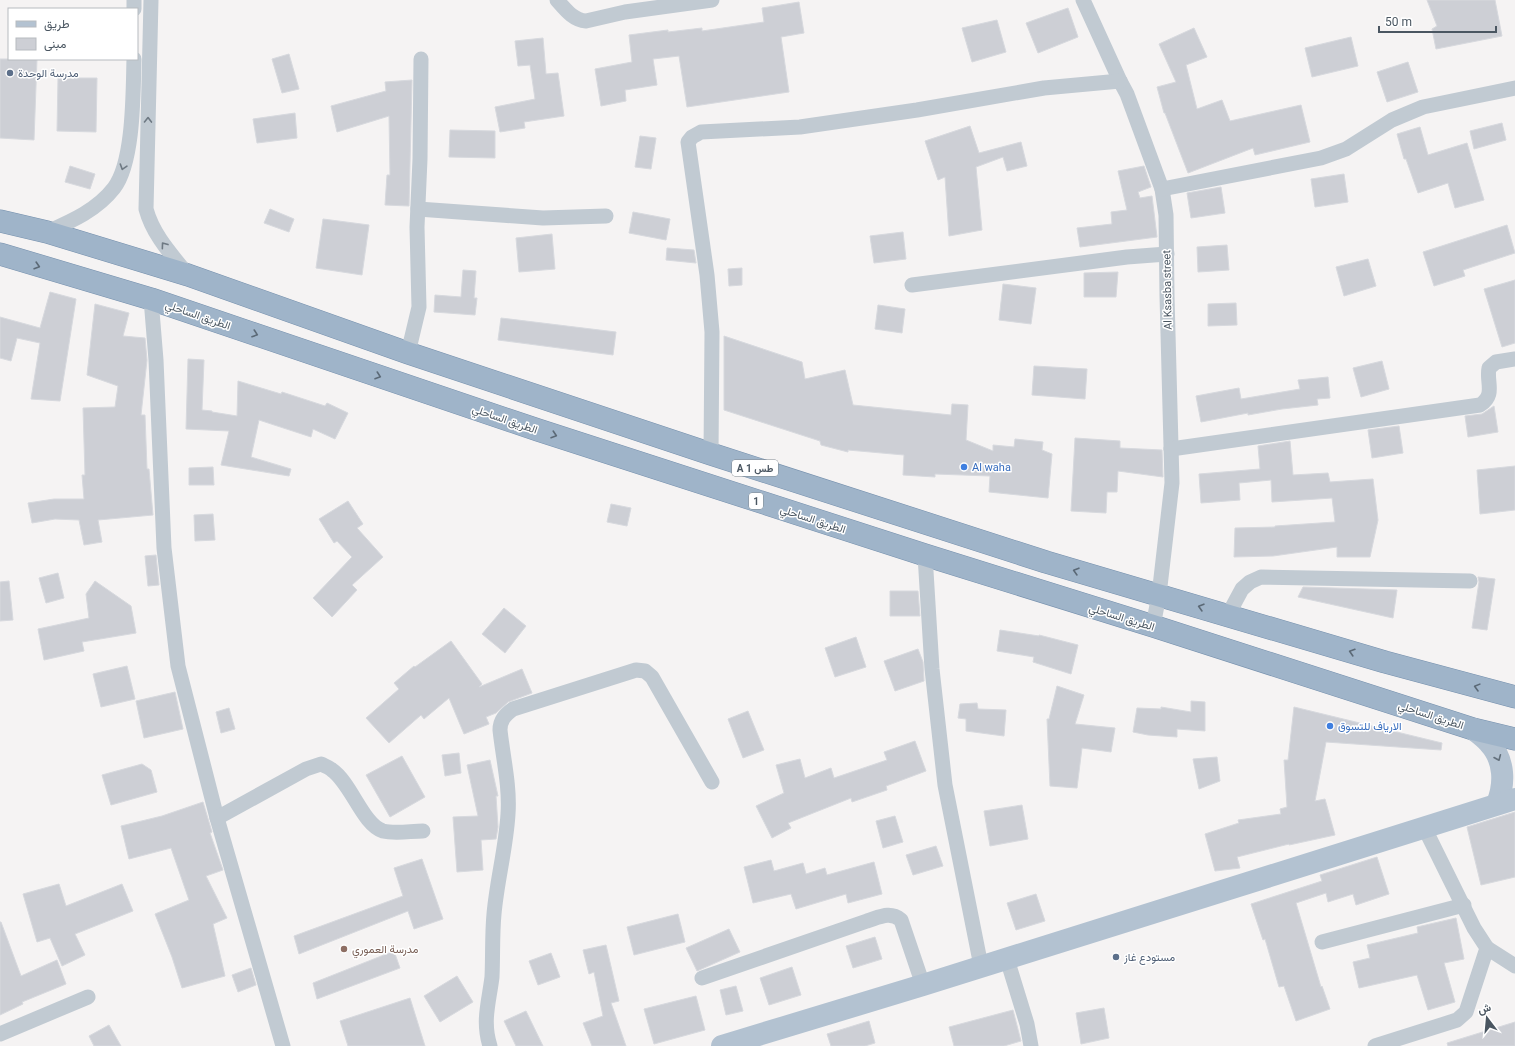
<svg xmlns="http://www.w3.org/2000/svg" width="1515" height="1046" font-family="Roboto,Vazirmatn,sans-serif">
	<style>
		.building { fill: #cdcfd5; stroke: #d7d9de }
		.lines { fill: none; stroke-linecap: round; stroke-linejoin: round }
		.trunk-casing { stroke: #7690ad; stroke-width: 23 }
		.minor { stroke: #c1cad2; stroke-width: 15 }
		.primary { stroke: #b3c2d1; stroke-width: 22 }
		.trunk { stroke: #9fb4c9; stroke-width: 22 }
		.oneway { stroke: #6e7983 }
		.oneway2 { stroke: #5b6976 }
		.oneway3 { stroke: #64717d }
		.service-dot { fill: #5c6f8a; stroke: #fff; stroke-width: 1.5 }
		.shop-dot { fill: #3f7fe0; stroke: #fff; stroke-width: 1.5 }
		.education-dot { fill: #8d6e63; stroke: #fff; stroke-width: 1.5 }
		.labels { text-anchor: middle; stroke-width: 3; stroke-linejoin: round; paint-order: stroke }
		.shield { fill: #fff; stroke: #808990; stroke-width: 1 }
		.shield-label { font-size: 10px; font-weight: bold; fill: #4a5661 }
		.service-label { font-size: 11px; fill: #4e5e75; stroke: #fff; text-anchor: start }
		.street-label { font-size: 11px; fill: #4a5661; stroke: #fff }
		.shop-label { font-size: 11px; fill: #366cbe; stroke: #fff; text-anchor: start }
		.education-label { font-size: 11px; fill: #785e54; stroke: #fff; text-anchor: start }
	</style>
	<rect width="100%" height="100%" fill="#f5f3f3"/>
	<g class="building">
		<path d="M1427,0H1495L1502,36L1436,49L1432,29L1437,26Z"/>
		<path d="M799,2L804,33L781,37L789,92L687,107L679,56L653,59L657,85L625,90L626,101L601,106L595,69L632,62L629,35L668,30V32L702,28V31L764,22L762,8Z"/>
		<path d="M1068,8L1078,37L1038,53L1026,23Z"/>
		<path d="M997,20L1006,52L972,62L962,28Z"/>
		<path d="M1194,28L1207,57L1186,65L1197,109L1222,100L1230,121L1301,105L1310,142L1255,155L1253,148L1188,173L1165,113H1164L1157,87L1176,82L1159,44Z"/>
		<path d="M1351,37L1358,66L1312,77L1305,48Z"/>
		<path d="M543,38L546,74L558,73L564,116L524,122L525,128L500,132L495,107L535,99L530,65L518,66L515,41Z"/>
		<path d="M289,54L299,89L282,93L272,59Z"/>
		<path d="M0,59H37L34,140L0,138Z"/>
		<path d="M1408,62L1418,92L1387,102L1377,72Z"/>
		<path d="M58,78H97L96,132L57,131Z"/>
		<path d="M412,80L409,206L385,205L387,175H390L389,116L337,132L331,106L386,91L385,82Z"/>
		<path d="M295,113L297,138L257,143L253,119Z"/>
		<path d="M1502,123L1506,140L1474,149L1470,131Z"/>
		<path d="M970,126L979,153L1021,142L1027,166L1007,171L1003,157L976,167L982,230L949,236L945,177L938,180L925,141Z"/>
		<path d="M1420,127L1428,155L1467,143L1484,200L1455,208L1448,183L1418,193L1406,159H1404L1397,134Z"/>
		<path d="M450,130L495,131V158L449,157Z"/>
		<path d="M640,136L656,138L651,169L635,167Z"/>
		<path d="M70,166L95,174L90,189L65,182Z"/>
		<path d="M1144,166L1151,187L1138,192L1140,198L1152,196L1157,237L1080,247L1077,228L1112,224L1111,212L1127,210L1118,171Z"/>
		<path d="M1344,174L1348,202L1315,207L1311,179Z"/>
		<path d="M1221,187L1225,213L1191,218L1187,193Z"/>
		<path d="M270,209L294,219L289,232L264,223Z"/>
		<path d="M633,212L670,219L666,240L629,233Z"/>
		<path d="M323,219L369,225L362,275L316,268Z"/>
		<path d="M1507,225L1515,253L1463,270L1465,276L1434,286L1423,252Z"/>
		<path d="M903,232L906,259L874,263L870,236Z"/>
		<path d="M552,234L555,269L519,272L516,238Z"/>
		<path d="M1227,245L1229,270L1198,272L1197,247Z"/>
		<path d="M667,248L694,250L696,263L666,260Z"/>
		<path d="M1368,259L1376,286L1344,296L1336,267Z"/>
		<path d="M742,268V285L729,286L728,269Z"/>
		<path d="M463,270L476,271L474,298H477L475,315L434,312L435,295L461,297Z"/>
		<path d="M1118,272L1116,297H1084V273Z"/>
		<path d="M1515,280V343L1502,347L1484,289Z"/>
		<path d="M1003,284L1036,288L1031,324L999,320Z"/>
		<path d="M50,292L76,299L60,401L31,399L40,343L17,338L11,361L0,358V317L40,328Z"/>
		<path d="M1236,303L1237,325L1208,326V304Z"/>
		<path d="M95,304L129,313L123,336L145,338L147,360L141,415H145L147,469H149L153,515L98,520L102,542L84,545L79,520L55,519L32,523L28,503L54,499H84L82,475H85L83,408L115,407L118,386L87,375Z"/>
		<path d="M878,305L905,309L902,333L875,329Z"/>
		<path d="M501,318L616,332L613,355L498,340Z"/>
		<path d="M724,336L802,362L805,379L845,370L853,405L951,415L952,404L968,405L966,440L993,451V445L1014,447L1015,439L1043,442L1042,450L1052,454L1048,498L989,492L990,476L935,474V477L903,475L904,455L848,450V452L821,445L820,441L724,410Z"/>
		<path d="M188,359L204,360L202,410L212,411V412L237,416L238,381L281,394L282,392L325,406L327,403L348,413L335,439L313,429L311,437L259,420L251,457L291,469L289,476L221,465L229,431L186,429Z"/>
		<path d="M1382,361L1389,389L1361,397L1353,368Z"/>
		<path d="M1034,366L1087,369L1085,399L1032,395Z"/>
		<path d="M1328,377L1330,398L1317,399L1318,405L1282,409L1248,415V413L1201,422L1196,396L1239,388L1241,399L1300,389L1298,380Z"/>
		<path d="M1494,406L1498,432L1468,437L1465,416L1482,414Z"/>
		<path d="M1399,426L1403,453L1372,458L1368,430Z"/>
		<path d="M1075,438L1120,441V448L1162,450L1163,477L1118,471L1117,492H1107L1106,513L1071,511Z"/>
		<path d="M1290,441L1293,475L1328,473L1330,482L1373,479L1378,520L1370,557H1337V547L1273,556L1234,557L1235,528L1275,527V526L1335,522L1332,498L1272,502L1271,480L1239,483L1240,500L1201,503L1199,474L1260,469L1258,446Z"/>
		<path d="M1515,466V510L1480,514L1477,470Z"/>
		<path d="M213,467L214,485H189V468Z"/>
		<path d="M348,501L363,524L357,528L383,557L352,585L357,590L332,617L313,598L352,557L337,541L334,543L319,519Z"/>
		<path d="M611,504L631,508L627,526L607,522Z"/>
		<path d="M213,514L215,540L195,541L194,515Z"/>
		<path d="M156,555L159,585L148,586L145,556Z"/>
		<path d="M58,573L64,598L46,603L39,578Z"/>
		<path d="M1478,577L1495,579L1487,630L1472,628L1479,582Z"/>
		<path d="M9,581L13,620L0,621V582Z"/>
		<path d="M95,581L131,606L136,633L82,642L84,651L44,660L38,629L89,618L86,594Z"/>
		<path d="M1303,587L1397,590L1393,618L1298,597Z"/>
		<path d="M890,591H918L920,616H890Z"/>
		<path d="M504,608L526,626L505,653L482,634Z"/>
		<path d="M1000,630L1039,636V635L1078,645L1071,674L1033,662L1034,657L997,651Z"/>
		<path d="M856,637L866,667L835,677L825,648Z"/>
		<path d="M451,641L482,684L479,687L522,669L532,693L508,702L496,713L486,717L489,724L464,734L449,698L424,719L421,715L389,743L366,718L399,689L394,683L414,666L415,667Z"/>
		<path d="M918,649L923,662L924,681L895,691L884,661Z"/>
		<path d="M127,666L135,699L101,707L93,674Z"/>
		<path d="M1057,686L1084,695L1075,724L1115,728L1111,752L1082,748L1077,788L1050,786L1047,719H1049Z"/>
		<path d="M175,692L183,729L144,738L136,701Z"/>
		<path d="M1191,701L1205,702V731L1177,729V737L1148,735L1133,732L1137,708L1161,709V707L1191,712Z"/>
		<path d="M977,703L978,709L1006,710L1004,736L966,731V719L958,718L960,704Z"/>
		<path d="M1294,707L1442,743L1441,750L1326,742L1315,801L1325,799L1335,835L1289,845V844L1237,857L1240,868L1215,871L1205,834L1239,823L1238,820L1281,814L1280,809L1287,807L1284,760H1288Z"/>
		<path d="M229,708L235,729L221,733L216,712Z"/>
		<path d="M748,711L764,750L743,758L728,719Z"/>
		<path d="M915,741L926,771L886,786L887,790L852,802L851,798L788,823L791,828L772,838L756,806L784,793L776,765L800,759L805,778L831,768L834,778L887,760L884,752Z"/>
		<path d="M459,753L461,773L445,776L442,755Z"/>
		<path d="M402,756L425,797L390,817L366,775Z"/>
		<path d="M1217,757L1220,781L1199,789L1193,759Z"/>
		<path d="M490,760L498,796H496L498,827L496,839L481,840L483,870L457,872L453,817L478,816L467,765Z"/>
		<path d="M142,764L151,770L157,792L111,805L102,775Z"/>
		<path d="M203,802L212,832L210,833L223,870L206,876L227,918L213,924L225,976L182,988L172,957L155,914L189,900L171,848L129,859L121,826L162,816Z"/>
		<path d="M1022,805L1028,839L990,846L984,811Z"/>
		<path d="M1515,812V877L1481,885L1467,827Z"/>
		<path d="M895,816L903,842L883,848L876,821Z"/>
		<path d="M936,846L943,866L913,875L906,855Z"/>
		<path d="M1377,857L1389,894L1356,905L1353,894L1328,902L1326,893L1296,903L1321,987L1322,986L1330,1009L1296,1021L1284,986L1279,987L1265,939L1263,940L1251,904L1322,881L1320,875Z"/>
		<path d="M422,859L443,919L414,929L408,911L299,954L294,936L403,896L394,868Z"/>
		<path d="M771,860L774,871L803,863L806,874L825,868L827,875L874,862L882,894L848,903L846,894L796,909L791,894L753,903L744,867Z"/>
		<path d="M59,884L66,906L122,884L133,911L75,934L85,955L62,966L50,938L37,942L23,894Z"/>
		<path d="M1036,894L1045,921L1016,930L1007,903Z"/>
		<path d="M678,914L685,942L634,955L627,927Z"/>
		<path d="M1456,918L1464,959L1444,963L1455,1002L1428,1010L1417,975L1359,988L1353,962L1370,958L1367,945L1418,933L1417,927Z"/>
		<path d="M0,922H1L21,976L57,960L66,984L22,1002L23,1004L0,1015Z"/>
		<path d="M729,929L740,952L697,971L686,948Z"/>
		<path d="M875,937L882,959L853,968L846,946Z"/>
		<path d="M606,945L619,1001L611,1003L626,1046H592L583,1023L603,1016L594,972L589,974L583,950Z"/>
		<path d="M394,951L400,968L317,999L313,983Z"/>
		<path d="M551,953L560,977L538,985L529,961Z"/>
		<path d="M792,967L801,995L769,1005L760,978Z"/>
		<path d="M251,968L256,985L238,992L232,975Z"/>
		<path d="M457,976L473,1002L440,1022L424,996Z"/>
		<path d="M736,986L743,1011L726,1015L720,990Z"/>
		<path d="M696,996L705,1030L654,1044L644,1009Z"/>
		<path d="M410,998L425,1046H348L340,1021Z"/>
		<path d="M1104,1008L1109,1038L1081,1044L1076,1013Z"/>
		<path d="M1013,1010L1021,1041L1004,1046H954L949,1027Z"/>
		<path d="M526,1011L543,1046H516L504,1021Z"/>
		<path d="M869,1021L875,1043L865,1046H831L827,1034Z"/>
		<path d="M1515,1022V1046H1448L1447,1043Z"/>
		<path d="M109,1025L121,1046H94L89,1036Z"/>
	</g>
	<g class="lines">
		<g class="trunk-casing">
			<g id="trunk">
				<path d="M0,221L47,232L188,275L408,353L711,454L1046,562L1385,662L1515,697"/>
				<path d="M0,254L151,299L538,430L925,555L1153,626L1473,729L1515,739"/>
			</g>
		</g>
		<g class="minor">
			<path d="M134,0V9"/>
			<path d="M151,0L146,209C153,235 171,254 188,275"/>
			<path d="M557,0C565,9 573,20 586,21L625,12L712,0"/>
			<path d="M1083,0L1120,81L1127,94L1162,189L1166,215L1167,296L1172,483L1159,595L1153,626"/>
			<path d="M1162,189L1321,158L1346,149L1392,120L1423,107L1515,88"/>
			<path d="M418,209L543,218L606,216"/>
			<path d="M47,232C72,221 97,210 114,188C134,162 133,92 134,59"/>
			<path d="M912,285L1127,257L1167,254"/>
			<path d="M151,299L156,360L164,548L178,666L217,818L283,1046"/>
			<path d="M408,353L419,307L417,227L420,159L421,59"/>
			<path d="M1171,449L1480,405C1496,395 1486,382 1489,368L1496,362L1515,359"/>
			<path d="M711,454L712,332L707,275L688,142L692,137L701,132L800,127L917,110L1044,88L1120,81"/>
			<path d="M925,555L932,669L945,785L981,966"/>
			<path d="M1228,615L1242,589L1250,582L1261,577L1470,581"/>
			<path d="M217,818L306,769L321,764C325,766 329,767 332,770C351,783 363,825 383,831C395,834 411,831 423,831"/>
			<path d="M1322,942L1464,905"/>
			<path d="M1487,948L1515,966"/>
			<path d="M1007,959L1027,1024L1031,1046"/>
			<path d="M702,978L867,921C880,917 890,911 901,920L923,985"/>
			<path d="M0,1034L88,997"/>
			<path d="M490,1046C482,1021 489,1002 492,977C493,956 492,935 494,914C497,880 506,848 508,814C510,786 503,758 500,730C500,720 505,715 513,709L636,670L645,671L652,677L712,782"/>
			<path d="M1375,1046L1457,1020L1466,1012L1487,948L1474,928L1424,827"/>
		</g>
		<g class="primary">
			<path d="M1473,729C1478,733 1485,738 1489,743C1505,760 1505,784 1497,804"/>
			<path d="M722,1046L923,985L1515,799"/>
		</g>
		<use href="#trunk" class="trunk"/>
	</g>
	<defs><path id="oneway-chevron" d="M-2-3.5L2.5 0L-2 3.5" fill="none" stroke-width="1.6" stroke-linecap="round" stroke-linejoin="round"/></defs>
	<g class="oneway">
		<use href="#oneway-chevron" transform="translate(148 120) rotate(-89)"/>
		<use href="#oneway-chevron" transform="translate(123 167) rotate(108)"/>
		<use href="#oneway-chevron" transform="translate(164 245) rotate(-126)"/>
	</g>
	<g class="oneway2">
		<use href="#oneway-chevron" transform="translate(37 266) rotate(17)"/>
		<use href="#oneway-chevron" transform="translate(255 334) rotate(19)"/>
		<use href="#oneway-chevron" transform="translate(378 376) rotate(19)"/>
		<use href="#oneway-chevron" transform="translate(554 435) rotate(18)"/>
		<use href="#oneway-chevron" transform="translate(1076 571) rotate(-164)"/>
		<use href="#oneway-chevron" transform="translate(1201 607) rotate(-164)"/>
		<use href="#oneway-chevron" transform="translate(1352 652) rotate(-163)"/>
		<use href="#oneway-chevron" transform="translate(1477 687) rotate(-165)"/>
	</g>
	<use class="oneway3" href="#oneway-chevron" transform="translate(1498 758) rotate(67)"/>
	<g class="service-dot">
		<circle cx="10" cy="73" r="4"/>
		<circle cx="1116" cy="957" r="4"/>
	</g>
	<g class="shop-dot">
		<circle cx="964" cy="467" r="4"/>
		<circle cx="1330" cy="726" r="4"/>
	</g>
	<circle class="education-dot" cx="344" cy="949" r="4"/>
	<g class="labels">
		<g class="shield">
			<rect x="732" y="460" width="46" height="16" rx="3"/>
			<rect x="749" y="493" width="14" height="16" rx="3"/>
		</g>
		<g class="shield-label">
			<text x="755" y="472">A 1 طس</text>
			<text x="756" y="505">1</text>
		</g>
		<g class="service-label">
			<text x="18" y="77">مدرسة الوحدة</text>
			<text x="1124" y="961">مستودع غاز</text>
		</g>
		<g class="street-label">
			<text transform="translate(1167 290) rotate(-91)" y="4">Al Ksasba street</text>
			<text transform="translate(198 315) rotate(19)" y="4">الطريق الساحلي</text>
			<text transform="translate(505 419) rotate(19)" y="4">الطريق الساحلي</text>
			<text transform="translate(813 519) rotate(18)" y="4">الطريق الساحلي</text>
			<text transform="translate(1122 617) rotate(17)" y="4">الطريق الساحلي</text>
			<text transform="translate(1431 715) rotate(18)" y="4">الطريق الساحلي</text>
		</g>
		<g class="shop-label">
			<text x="972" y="471">Al waha</text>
			<text x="1338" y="730">الارياف للتسوق</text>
		</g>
		<g class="education-label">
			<text x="352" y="953">مدرسة العموري</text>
		</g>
	</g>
	<rect x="8" y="8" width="130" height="52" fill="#ffffff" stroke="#b7bbc0"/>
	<rect x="16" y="21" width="20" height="6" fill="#b3c2d1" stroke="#b7bbc0"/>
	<text x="44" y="28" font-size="12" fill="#4a5661">طريق</text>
	<rect x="16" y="38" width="20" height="12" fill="#cdcfd5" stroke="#b7bbc0"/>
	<text x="44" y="48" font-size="12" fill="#4a5661">مبنى</text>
	<g transform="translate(1487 1018) rotate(344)" stroke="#ffffff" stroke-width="3" paint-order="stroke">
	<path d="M0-3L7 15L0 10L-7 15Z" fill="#4a5661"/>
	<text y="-6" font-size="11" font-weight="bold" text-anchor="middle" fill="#4a5661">ش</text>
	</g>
	<path d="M1379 26v6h117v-6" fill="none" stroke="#4a5661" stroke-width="2"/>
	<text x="1385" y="26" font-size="12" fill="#4a5661" stroke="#ffffff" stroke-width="3" paint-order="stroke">50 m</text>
</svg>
